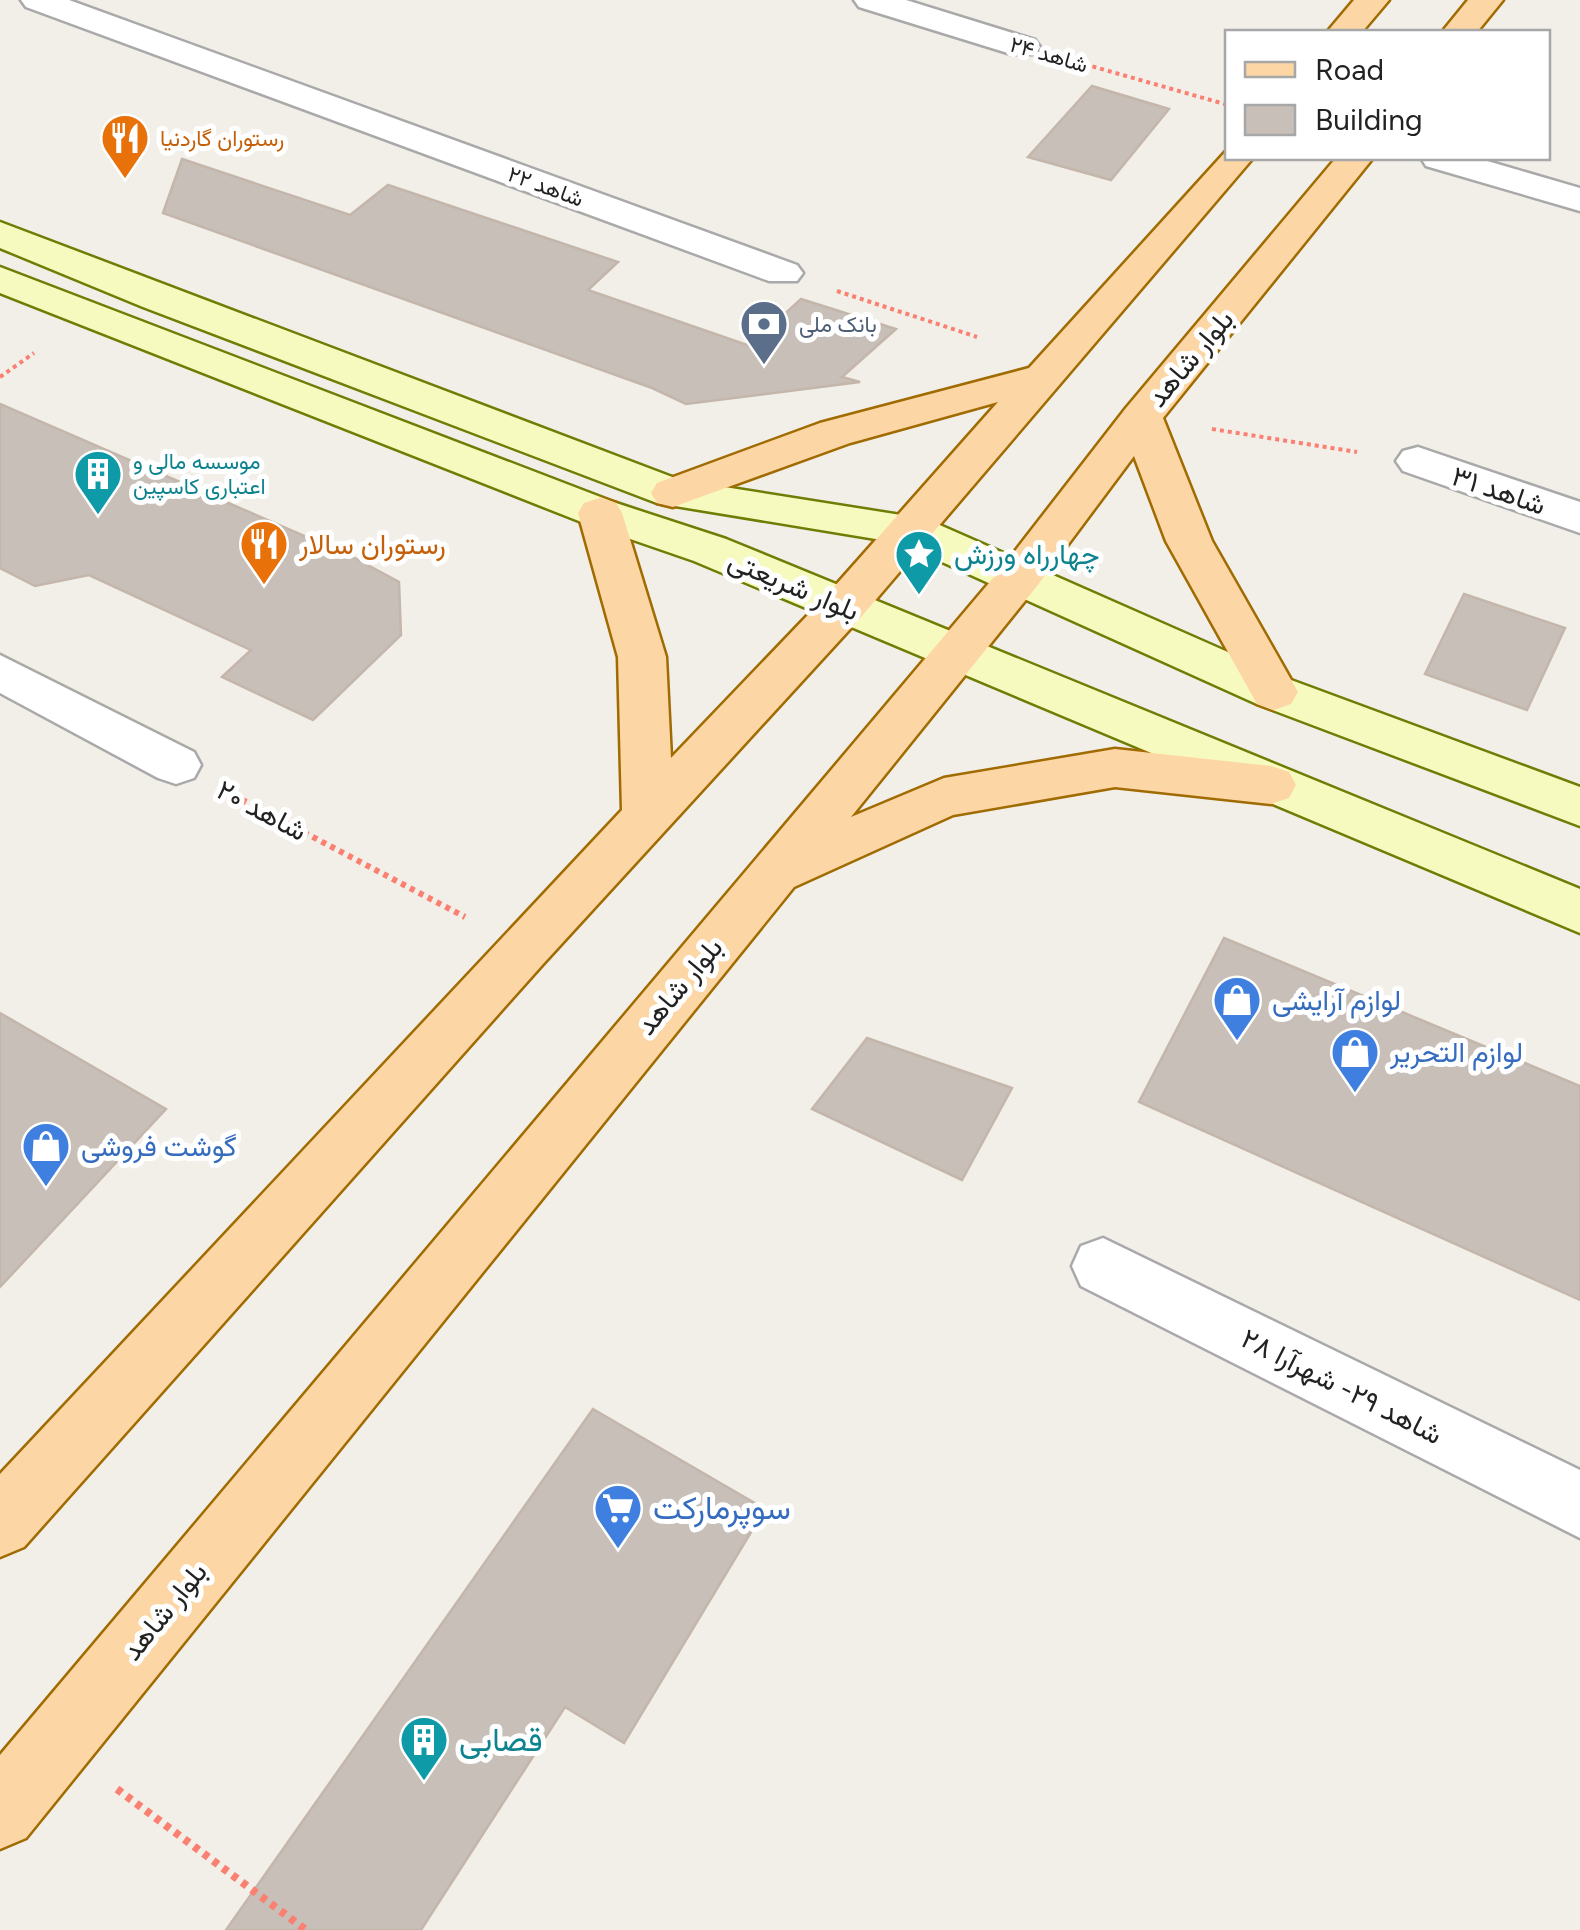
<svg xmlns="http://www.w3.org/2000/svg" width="1580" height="1930" font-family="Figtree,Vazirmatn,sans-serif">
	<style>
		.building { fill: #c7bfb8; stroke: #c4b6ab; stroke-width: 2.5 }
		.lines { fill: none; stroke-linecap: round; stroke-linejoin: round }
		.minor-casing { stroke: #a9a9a9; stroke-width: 5 }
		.secondary-casing { stroke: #707d05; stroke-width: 5 }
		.primary-casing { stroke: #a06b00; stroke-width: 5 }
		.path-far2 { stroke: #fa8072; stroke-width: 4; stroke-dasharray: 4 4; stroke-linecap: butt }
		.path-far1 { stroke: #fa8072; stroke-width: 6; stroke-dasharray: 5 5; stroke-linecap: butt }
		.path { stroke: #fa8072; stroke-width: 8; stroke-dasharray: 6 6; stroke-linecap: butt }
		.minor { fill: #fff; fill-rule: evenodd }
		.secondary { fill: #f7fabf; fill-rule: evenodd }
		.primary { fill: #fcd6a4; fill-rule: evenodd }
		.labels { text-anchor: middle; stroke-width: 10; stroke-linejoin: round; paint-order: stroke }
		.far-street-label { font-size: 22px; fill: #222; stroke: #fff }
		.far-food-label { font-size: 22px; fill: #c56008; stroke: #fff; text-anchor: start }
		.far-service-label { font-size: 22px; fill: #4e5e75; stroke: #fff; text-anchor: start }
		.far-culture-label { font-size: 22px; fill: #0d838f; stroke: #fff; text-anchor: start }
		.street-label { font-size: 28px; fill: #222; stroke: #fff }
		.food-label { font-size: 28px; fill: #c56008; stroke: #fff; text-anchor: start }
		.culture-label { font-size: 28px; fill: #0d838f; stroke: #fff; text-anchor: start }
		.shop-label { font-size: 28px; fill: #366cbe; stroke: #fff; text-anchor: start }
		.near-shop-label { font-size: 32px; fill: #366cbe; stroke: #fff; text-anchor: start }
		.near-culture-label { font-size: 32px; fill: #0d838f; stroke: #fff; text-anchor: start }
	</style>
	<rect width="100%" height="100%" fill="#f2efe9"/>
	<g class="building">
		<path d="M1092,86L1169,109L1111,180L1028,157Z"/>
		<path d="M182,159L350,215L388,185L618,262L588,290L750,346L801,299L896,329L842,377L860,382L686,404L652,388L163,213Z"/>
		<path d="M0,404L353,557L399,582L401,635L313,720L222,677L251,650L89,575L35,586L0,568Z"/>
		<path d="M1464,594L1565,628L1527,710L1425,674Z"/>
		<path d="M1224,938L1580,1086V1300L1139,1102Z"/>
		<path d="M0,1013L166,1109L0,1287Z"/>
		<path d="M867,1038L1012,1088L962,1180L812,1109Z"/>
		<path d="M593,1409L765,1509L624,1743L565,1707L421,1930H226Z"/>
	</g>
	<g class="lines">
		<g class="minor-casing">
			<g id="minor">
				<path d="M21,0H69L797,265L803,273L797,281H769L26,7Z"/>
				<path d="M854,0H906L1035,40L1040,47L1035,54H1011L859,7Z"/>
				<path d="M1421,158H1477L1580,188V211L1426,166Z"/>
				<path d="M1418,447L1580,502V533L1403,471L1396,461L1403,451Z"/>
				<path d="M0,655L194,752L201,765L194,778L176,784L158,778L0,693Z"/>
				<path d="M1103,1238L1580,1470V1538L1081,1286L1072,1266L1081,1246Z"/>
			</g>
		</g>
		<g class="secondary-casing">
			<g id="secondary">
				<path d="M0,222L680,480L926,519L1291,680L1580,787V826L1257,704L900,543L657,503L143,307L0,248Z"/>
				<path d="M0,267L616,503L726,539L1580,889V933L694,561L584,523L0,293Z"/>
			</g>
		</g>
		<g class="primary-casing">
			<g id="primary">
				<path d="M1354,0H1389L1362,32H1327Z"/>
				<path d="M1468,0H1503L1477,32H1442Z"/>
				<path d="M1228,149V158H1253L861,617L543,964L24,1547L0,1557V1474L622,810L618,657L578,513L584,503L600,498L616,503L622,513L666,657L671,758L827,595L998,402L850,443L673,507L657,503L651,493L657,483L820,423L1029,368Z"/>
				<path d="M1336,158H1373L1163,418L1212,541L1298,692L1291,704L1274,710L1257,704L1166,541L1134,456L1037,586L851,817L944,778L1115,749L1271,766L1289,772L1296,785L1289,798L1271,804L1115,787L953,815L794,887L26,1838L0,1849V1755L1005,564L1126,408Z"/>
			</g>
		</g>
		<g class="path-far2">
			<path d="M1077,62L1228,105"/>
			<path d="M837,291L977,337"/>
			<path d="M0,377L34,353"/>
			<path d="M1212,429L1357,452"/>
		</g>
		<path class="path-far1" d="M233,795L465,917"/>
		<path class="path" d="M117,1789L306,1930"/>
		<use href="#minor" class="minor"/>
		<use href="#secondary" class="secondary"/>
		<use href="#primary" class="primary"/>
	</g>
	<defs>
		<g id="restaurant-pin" transform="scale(2.5)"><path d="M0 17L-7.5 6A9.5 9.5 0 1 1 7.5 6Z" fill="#e8710a" stroke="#fff"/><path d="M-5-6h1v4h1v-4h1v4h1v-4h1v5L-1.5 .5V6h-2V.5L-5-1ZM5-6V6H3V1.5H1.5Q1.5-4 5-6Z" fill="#fff"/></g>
		<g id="bank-pin" transform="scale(2.5)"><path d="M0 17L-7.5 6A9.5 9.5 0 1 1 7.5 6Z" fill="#5c6f8a" stroke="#fff"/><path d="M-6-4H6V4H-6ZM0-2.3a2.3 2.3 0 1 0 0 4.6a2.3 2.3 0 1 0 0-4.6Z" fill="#fff"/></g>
		<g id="building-pin" transform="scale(2.5)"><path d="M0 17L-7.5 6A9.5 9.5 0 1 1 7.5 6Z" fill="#0f9aa8" stroke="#fff"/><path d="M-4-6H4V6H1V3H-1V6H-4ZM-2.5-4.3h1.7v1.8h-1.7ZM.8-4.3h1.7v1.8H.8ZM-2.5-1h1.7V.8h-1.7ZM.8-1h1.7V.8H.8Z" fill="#fff"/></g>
		<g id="sight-pin" transform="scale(2.5)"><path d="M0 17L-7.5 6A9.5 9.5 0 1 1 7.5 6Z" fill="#0f9aa8" stroke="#fff"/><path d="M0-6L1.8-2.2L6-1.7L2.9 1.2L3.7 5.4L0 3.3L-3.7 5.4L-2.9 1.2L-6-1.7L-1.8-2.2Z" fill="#fff"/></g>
		<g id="shop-pin" transform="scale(2.5)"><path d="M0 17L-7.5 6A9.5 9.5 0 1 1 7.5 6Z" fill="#3f7fe0" stroke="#fff"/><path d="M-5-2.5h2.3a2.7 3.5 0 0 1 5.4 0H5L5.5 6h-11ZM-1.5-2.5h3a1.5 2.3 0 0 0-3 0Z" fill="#fff"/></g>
		<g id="supermarket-pin" transform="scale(2.5)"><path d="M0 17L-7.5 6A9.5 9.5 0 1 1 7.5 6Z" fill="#3f7fe0" stroke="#fff"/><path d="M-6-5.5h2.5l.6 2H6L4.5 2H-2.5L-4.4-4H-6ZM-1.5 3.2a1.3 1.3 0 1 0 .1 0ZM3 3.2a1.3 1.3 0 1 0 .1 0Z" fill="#fff"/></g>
	</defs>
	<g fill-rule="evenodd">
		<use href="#restaurant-pin" x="125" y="138"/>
		<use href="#bank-pin" x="764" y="324"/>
		<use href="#building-pin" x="98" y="474"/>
		<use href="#restaurant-pin" x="264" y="544"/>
		<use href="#sight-pin" x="919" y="554"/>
		<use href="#shop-pin" x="1237" y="1000"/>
		<use href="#shop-pin" x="1355" y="1052"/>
		<use href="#shop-pin" x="46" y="1146"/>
		<use href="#supermarket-pin" x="618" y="1508"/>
		<use href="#building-pin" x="424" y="1740"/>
	</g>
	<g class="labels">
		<g class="far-street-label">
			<text transform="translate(1049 54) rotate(16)" y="8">شاهد ۲۴</text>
			<text transform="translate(546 186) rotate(20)" y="8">شاهد ۲۲</text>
		</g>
		<g class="far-food-label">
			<text x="160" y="146">رستوران گاردنیا</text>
		</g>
		<g class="far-service-label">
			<text x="799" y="332">بانک ملی</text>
		</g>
		<g class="far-culture-label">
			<text x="133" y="469">موسسه مالی و<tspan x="133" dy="25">اعتباری کاسپین</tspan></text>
		</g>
		<g class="street-label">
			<text transform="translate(1190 358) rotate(-50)" y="10">بلوار شاهد</text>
			<text transform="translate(1499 490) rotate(19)" y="10">شاهد ۳۱</text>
			<text transform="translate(794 585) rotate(23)" y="10">بلوار شریعتی</text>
			<text transform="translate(262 810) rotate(28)" y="10">شاهد ۲۰</text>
			<text transform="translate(679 986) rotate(-50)" y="10">بلوار شاهد</text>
			<text transform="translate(1342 1386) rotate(27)" y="10">شاهد ۲۹- شهرآرا ۲۸</text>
			<text transform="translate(164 1611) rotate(-51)" y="10">بلوار شاهد</text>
		</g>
		<g class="food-label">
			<text x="299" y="554">رستوران سالار</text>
		</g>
		<g class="culture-label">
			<text x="954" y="564">چهارراه ورزش</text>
		</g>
		<g class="shop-label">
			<text x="1272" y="1010">لوازم آرایشی</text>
			<text x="1390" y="1062">لوازم التحریر</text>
			<text x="81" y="1156">گوشت فروشی</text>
		</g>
		<g class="near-shop-label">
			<text x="653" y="1519">سوپرمارکت</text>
		</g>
		<g class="near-culture-label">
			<text x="459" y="1751">قصابی</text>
		</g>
	</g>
	<rect x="1225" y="30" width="325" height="130" fill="#ffffff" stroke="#a7a7a7" stroke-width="2.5"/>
	<rect x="1245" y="62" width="50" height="15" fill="#fcd6a4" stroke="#a7a7a7" stroke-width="2.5"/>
	<text x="1315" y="80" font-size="30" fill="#222222">Road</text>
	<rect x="1245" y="105" width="50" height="30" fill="#c7bfb8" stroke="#a7a7a7" stroke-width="2.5"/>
	<text x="1315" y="130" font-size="30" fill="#222222">Building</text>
</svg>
